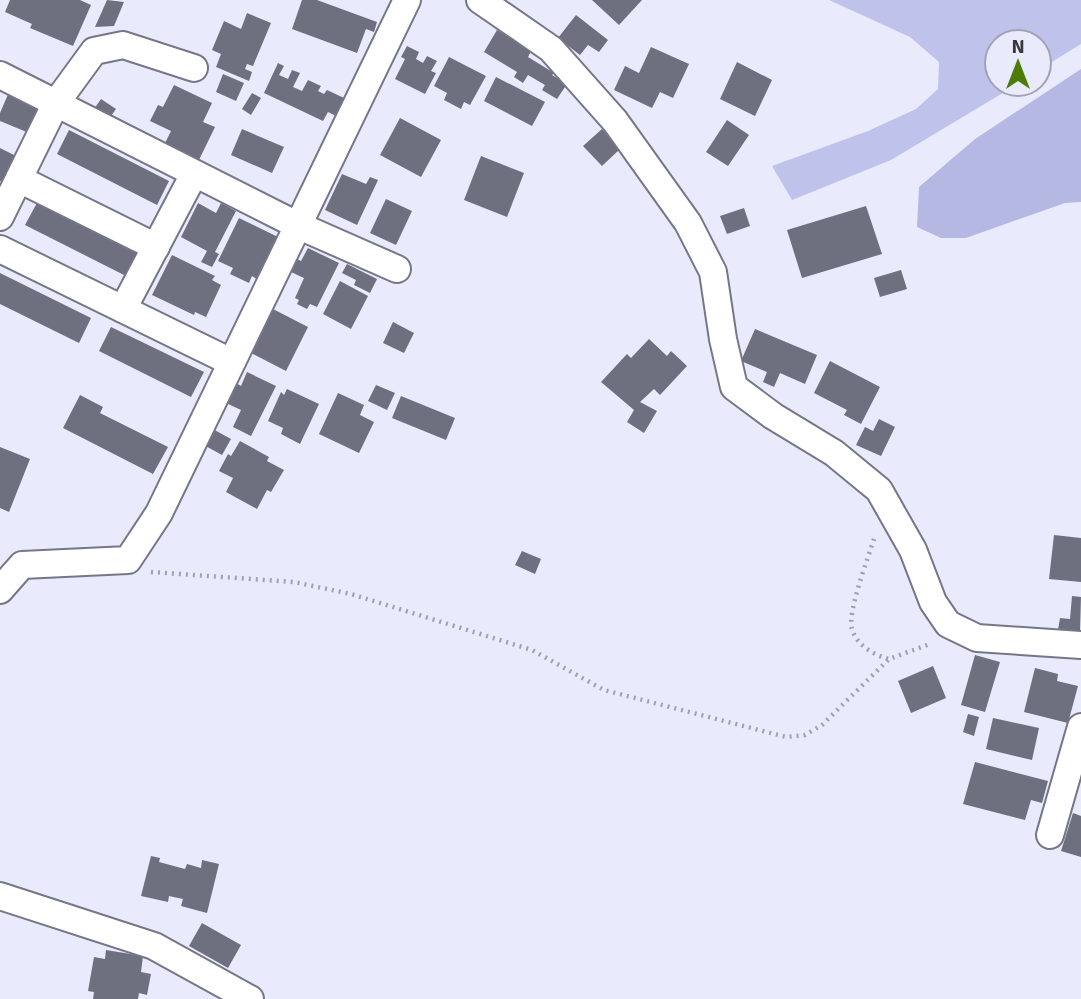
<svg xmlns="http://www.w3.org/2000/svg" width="1081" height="999" font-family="Signika,sans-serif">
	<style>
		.green { fill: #bfc2ea }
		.forest { fill: #b5b8e2 }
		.building { fill: #6e6f7f }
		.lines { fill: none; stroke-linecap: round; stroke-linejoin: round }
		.street-casing { stroke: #757787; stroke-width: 30 }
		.path { stroke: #a0a1af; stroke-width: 4.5; stroke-dasharray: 2 5; stroke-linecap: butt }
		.street { stroke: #fff; stroke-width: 26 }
	</style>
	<rect width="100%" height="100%" fill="#e9ebfd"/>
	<path class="green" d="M829,0H1081V44L1039,70V42H997V84H1018L891,160L792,200L772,166L868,131L916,109L938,89L939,62L910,37Z"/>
	<path class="forest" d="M1081,69V202L1065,203L966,238H941L917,227L919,187L975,139Z"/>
	<g class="building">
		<path d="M10,0H80L91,5L73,46L30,28L32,24L5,12Z"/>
		<path d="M107,0L124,2L114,26L95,27Z"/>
		<path d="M302,0H317L377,22L374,32L366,29L357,53L292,29Z"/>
		<path d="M592,0H642L619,25Z"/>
		<path d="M247,13L271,23L253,66L247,64L245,69L252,72L249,81L216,67L221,54L212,50L224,21L241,29Z"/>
		<path d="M576,15L608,40L599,52L588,45L580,55L558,38Z"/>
		<path d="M497,30L531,51L528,57L554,73L552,75L567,84L557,99L542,90L545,85L528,75L523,83L514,77L517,72L484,52Z"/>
		<path d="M407,46L419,52L416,59L423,63L427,56L437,61L431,71L436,73L425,94L395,79L405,59L401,57Z"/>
		<path d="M651,47L689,64L673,98L660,92L652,108L614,90L625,66L639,73Z"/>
		<path d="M449,57L486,76L470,105L464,102L461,109L444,100L447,93L434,86Z"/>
		<path d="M737,62L772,80L755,116L720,99Z"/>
		<path d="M278,63L284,66L279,75L288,79L292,70L300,73L293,87L302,91L308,80L321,86L318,91L324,94L327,90L344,98L336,116L328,112L323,121L264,93Z"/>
		<path d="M223,74L244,83L236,101L216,92Z"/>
		<path d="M496,77L545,102L532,126L484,101Z"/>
		<path d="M174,85L212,103L203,122L215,127L198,162L164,145L171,131L150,121L158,105L163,107Z"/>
		<path d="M9,92L45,107L34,135L0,121V113Z"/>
		<path d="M252,93L261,98L251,115L242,109Z"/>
		<path d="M101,99L116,109L109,119L94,109Z"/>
		<path d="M400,118L441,140L421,177L380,155Z"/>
		<path d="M727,120L749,135L728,166L706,152Z"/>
		<path d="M242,129L284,147L272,173L231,155Z"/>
		<path d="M602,129L620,149L602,166L583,146Z"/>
		<path d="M69,130L169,181L157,205L57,154Z"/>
		<path d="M0,148L16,156L3,182L0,181Z"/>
		<path d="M481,156L524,173L507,217L464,200Z"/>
		<path d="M342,174L366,184L370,177L378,180L357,225L325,210Z"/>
		<path d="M386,199L412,211L396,245L370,233Z"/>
		<path d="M38,201L138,252L126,276L25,225Z"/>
		<path d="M198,203L216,213L221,203L236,211L215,252L219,254L212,267L201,262L207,251L181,237Z"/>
		<path d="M866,206L882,254L802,278L787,230Z"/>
		<path d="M744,208L750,226L727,234L720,216Z"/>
		<path d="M239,218L278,237L257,279L252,276L249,283L230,274L233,268L218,261Z"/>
		<path d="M308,248L339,263L317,307L310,304L307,309L297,304L299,300L295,298L304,278L291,272L297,259L301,261Z"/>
		<path d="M172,255L215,276L212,280L221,285L206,317L195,312L194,315L152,295Z"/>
		<path d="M347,264L377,279L370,293L354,285L356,280L342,273Z"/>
		<path d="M901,270L907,289L880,297L874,278Z"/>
		<path d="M0,273L91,318L79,343L0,304Z"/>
		<path d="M340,281L368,296L351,329L323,314Z"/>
		<path d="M273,309L308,327L286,371L251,353Z"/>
		<path d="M393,322L414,333L404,353L383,343Z"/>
		<path d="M111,327L204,372L191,397L99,351Z"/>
		<path d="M755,329L817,355L805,384L780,373L774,387L763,382L767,372L741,361Z"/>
		<path d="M649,339L667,356L671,351L687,366L660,395L654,389L640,402L657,411L644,433L627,422L634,410L601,382L627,354L631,358Z"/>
		<path d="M830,361L880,387L861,424L844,415L847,410L814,393Z"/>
		<path d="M247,372L276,386L251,436L233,427L241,410L226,403L236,383L241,386Z"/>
		<path d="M376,385L395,393L387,410L368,401Z"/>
		<path d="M287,389L319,404L300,444L281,434L283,428L268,421L281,392L284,395Z"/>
		<path d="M338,393L364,405L360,415L374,422L359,453L319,434Z"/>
		<path d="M80,395L103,407L100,413L168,447L153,474L63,428Z"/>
		<path d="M401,396L455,418L446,440L392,418Z"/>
		<path d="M879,419L895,427L881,456L856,445L865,427L873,431Z"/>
		<path d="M211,428L231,439L222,455L202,444Z"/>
		<path d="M240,441L269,457L267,461L284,470L271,492L267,490L257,509L226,492L233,478L219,471L228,454L231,456Z"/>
		<path d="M0,447L30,459L9,512L0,508Z"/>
		<path d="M1054,535L1081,538V582L1049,579Z"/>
		<path d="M522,551L541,559L535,574L515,565Z"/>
		<path d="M1072,596L1081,597L1080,632L1058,630L1060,618L1070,619Z"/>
		<path d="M975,655L1000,662L985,712L961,705Z"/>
		<path d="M933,666L946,698L911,713L898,681Z"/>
		<path d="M1035,668L1058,674L1057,681L1078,686L1068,723L1024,712Z"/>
		<path d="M968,714L979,717L974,736L963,732Z"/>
		<path d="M993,718L1039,728L1032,760L986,749Z"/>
		<path d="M975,762L1048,781L1042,803L1031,800L1025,820L963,804Z"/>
		<path d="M1073,813L1081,816V857L1061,851Z"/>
		<path d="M151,856L160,858L159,862L185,869L187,864L201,868L202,860L219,864L207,913L181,906L183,899L169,896L168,902L141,896Z"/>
		<path d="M202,923L241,945L228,968L189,946Z"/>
		<path d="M106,950L143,956L141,972L151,974L147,995L139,993L138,999H93L94,992L88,991L94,957L105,959Z"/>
	</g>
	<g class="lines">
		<g class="street-casing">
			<g id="street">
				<path d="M480,0L551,49L615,121L688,223L713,272L723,339L734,387L773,416L834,453L879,490L913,550L933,602L948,624L977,638L1081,645"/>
				<path d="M0,75L297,225L397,269"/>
				<path d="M19,179L156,247"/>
				<path d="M0,217L56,103L94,51L123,45L194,68"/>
				<path d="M0,249L231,362"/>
				<path d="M123,309L194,174"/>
				<path d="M0,590L22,565L128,560L159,513L407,0"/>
				<path d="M1050,835L1081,727"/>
				<path d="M0,896L154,946L250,999"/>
			</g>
		</g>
		<g class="path">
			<path d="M874,539C868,558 847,613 852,629C857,646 874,655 889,659"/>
			<path d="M151,572L294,582L351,594L532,650L604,690L786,737L805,735L822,725L889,659L930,644"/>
		</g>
		<use href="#street" class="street"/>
	</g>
	<g transform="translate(1018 63)"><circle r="33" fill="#e9ebfd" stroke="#a2a3b1" stroke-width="2"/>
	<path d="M0-5L12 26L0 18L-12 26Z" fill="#4c7c05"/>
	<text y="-10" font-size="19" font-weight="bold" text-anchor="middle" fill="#37383f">N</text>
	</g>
</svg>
